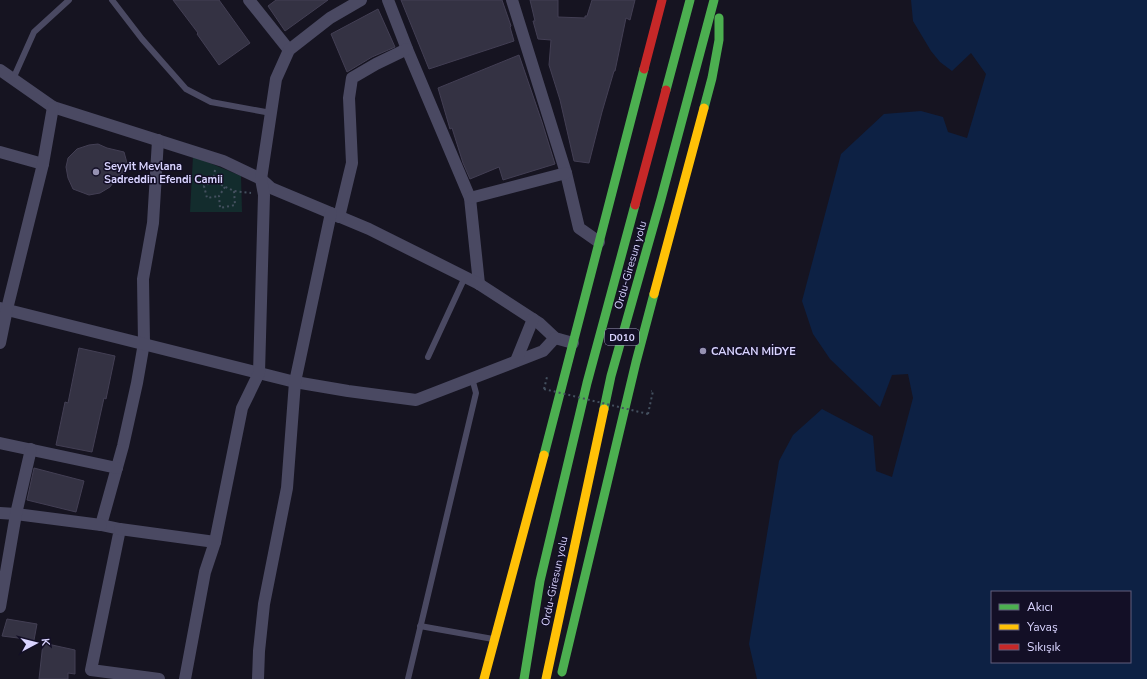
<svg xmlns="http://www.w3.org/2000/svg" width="1147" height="679" font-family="'Nunito Sans',sans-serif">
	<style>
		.green { fill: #132c2d }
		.water { fill: #0d2144; fill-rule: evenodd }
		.building { fill: #343243; stroke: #433f54 }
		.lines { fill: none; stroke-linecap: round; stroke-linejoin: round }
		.path { stroke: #44505f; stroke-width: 2; stroke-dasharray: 2 3; stroke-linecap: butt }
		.lane { stroke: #4a4962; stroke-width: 6 }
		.street { stroke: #4a4962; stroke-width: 12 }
		.fast { stroke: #4caf50; stroke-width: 9 }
		.slow { stroke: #ffc107; stroke-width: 9 }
		.jam { stroke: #c62828; stroke-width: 9 }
		.path-bridge { stroke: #44505f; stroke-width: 2; stroke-dasharray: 2 3; stroke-linecap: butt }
		.poi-dot { fill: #9591b1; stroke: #130f26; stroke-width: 1.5 }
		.labels { text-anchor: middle; stroke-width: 3; stroke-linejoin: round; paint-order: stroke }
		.shield { fill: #130f26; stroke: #9e99be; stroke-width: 1 }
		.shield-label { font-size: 10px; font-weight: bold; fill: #d9d4ff }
		.poi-label { font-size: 11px; font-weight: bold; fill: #d9d4ff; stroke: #130f26; text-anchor: start }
		.street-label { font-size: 11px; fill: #d9d4ff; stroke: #130f26 }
	</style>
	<rect width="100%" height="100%" fill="#161421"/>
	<path class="green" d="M193,156L241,176L242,212H190Z"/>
	<path class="water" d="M911,0H1147V679H757L749,644L779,461L793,435L822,409L873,436L876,471L892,477L913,398L908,374L892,375L880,407L830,359L813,334L802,301L841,154L884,114L921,111L943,117L948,132L967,138L986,74L971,53L952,71L940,62L931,51L913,21ZM992,592H1130V662H992Z"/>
	<g class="building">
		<path d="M173,0H219L250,43L219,65L197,34L198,33Z"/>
		<path d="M276,0H328L285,31L268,6Z"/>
		<path d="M401,0H502L511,26L510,27L514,41L429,69Z"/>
		<path d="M530,0H558V17L585,18V16H587L592,0H635L630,20L626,18L615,71H614L602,112L589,163L574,161L560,100L549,65L551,40L538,39L533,21H535Z"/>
		<path d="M378,9L395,47L372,57L347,72L331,34Z"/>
		<path d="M519,55L542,122L555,164L503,180L499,167L470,179L463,163L452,128L450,129L438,88Z"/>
		<path d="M98,144L107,148L124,152L127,163V169L123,175L115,180L110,187L100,193L89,195L73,189L68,178L66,167L68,158L77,149L89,145Z"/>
		<path d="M79,348L115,356L106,399L104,398L92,452L56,445L65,402L68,403Z"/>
		<path d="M34,468L84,481L76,512L27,500Z"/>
		<path d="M7,619L37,624L34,640L2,636Z"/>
		<path d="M43,643L75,650V674L68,673V679H39Z"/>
	</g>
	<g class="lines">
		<g class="path">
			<path d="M215,170L213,181L234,191L251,193"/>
			<path d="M213,181L204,186L207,198L219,196"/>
			<path d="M225,187L219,196L220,208L235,205L234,191"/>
			<path d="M544,389L547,377"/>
			<path d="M648,414L653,391H651"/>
		</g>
		<g class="lane">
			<path d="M112,0L142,39L186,89L211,102L271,113"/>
			<path d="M13,79L34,32L69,0"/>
			<path d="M428,357L465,277"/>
			<path d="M420,626L493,639"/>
			<path d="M408,679L476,393L472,378"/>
		</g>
		<g class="street">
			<path d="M249,0L289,50"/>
			<path d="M388,0L407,49L470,198L479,284"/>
			<path d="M512,0L566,173L579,228L599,242"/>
			<path d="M0,70L53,107L223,161L261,179L271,188L369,229L479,284L539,323L555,338L573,343"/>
			<path d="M158,140L153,223L143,279L144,343L137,383L123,446L101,525L120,529L91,670L159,679"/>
			<path d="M0,152L43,164"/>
			<path d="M470,198L566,173"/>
			<path d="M339,217L352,163L349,98L352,78L376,64L407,49"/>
			<path d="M0,308L295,382L348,391L416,400L543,351L555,338"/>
			<path d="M0,343L7,309L43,164L53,107"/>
			<path d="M516,361L533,319"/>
			<path d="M0,443L117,468"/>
			<path d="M0,513L16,514L101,525"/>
			<path d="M120,529L215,542"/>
			<path d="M0,607L16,514L31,449"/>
			<path d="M185,679L205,572L215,542L242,408L259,373L264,195L261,179L276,79L289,50L330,18L361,0"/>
			<path d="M258,679L259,651L264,604L287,488L295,382L331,213"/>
		</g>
		<g class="fast">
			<path d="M666,90L690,0"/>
			<path d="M704,108L712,78L719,40V18"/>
			<path d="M604,409L611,376L661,199L714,0"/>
			<path d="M544,455L644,69"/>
			<path d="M562,672L636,362L654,294"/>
			<path d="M524,679L540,581L587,383L635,205"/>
		</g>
		<g class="slow">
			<path d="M654,294L704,108"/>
			<path d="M484,679L544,455"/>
			<path d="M546,679L604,409"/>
		</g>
		<g class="jam">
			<path d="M644,69L662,0"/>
			<path d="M635,205L666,90"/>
		</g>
		<path class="path-bridge" d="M544,389L648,414"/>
	</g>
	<g class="poi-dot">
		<circle cx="96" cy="172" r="4"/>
		<circle cx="703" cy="351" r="4"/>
	</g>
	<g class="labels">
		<rect class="shield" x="605" y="329" width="34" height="16" rx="3"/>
		<g class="shield-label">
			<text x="622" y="341">D010</text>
		</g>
		<g class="poi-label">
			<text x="104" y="170">Seyyit Mevlana<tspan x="104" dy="13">Sadreddin Efendi Camii</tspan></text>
			<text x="711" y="355">CANCAN MİDYE</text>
		</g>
		<g class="street-label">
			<text transform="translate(630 265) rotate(-74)" y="4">Ordu-Giresun yolu</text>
			<text transform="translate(554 581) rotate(-78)" y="4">Ordu-Giresun yolu</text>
		</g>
	</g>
	<rect x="991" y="591" width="140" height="72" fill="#130f26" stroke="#625e7d"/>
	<rect x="999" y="604" width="20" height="6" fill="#4caf50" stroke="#625e7d"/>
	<text x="1027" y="611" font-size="12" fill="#d9d4ff">Akıcı</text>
	<rect x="999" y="624" width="20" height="6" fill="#ffc107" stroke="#625e7d"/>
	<text x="1027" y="631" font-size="12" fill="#d9d4ff">Yavaş</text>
	<rect x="999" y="644" width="20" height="6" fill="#c62828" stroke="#625e7d"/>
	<text x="1027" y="651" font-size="12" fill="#d9d4ff">Sıkışık</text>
	<g transform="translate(36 643) rotate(83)" stroke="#130f26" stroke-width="3" paint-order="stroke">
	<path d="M0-3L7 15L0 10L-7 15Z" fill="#d9d4ff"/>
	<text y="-6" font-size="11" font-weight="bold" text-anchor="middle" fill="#d9d4ff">K</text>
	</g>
</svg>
